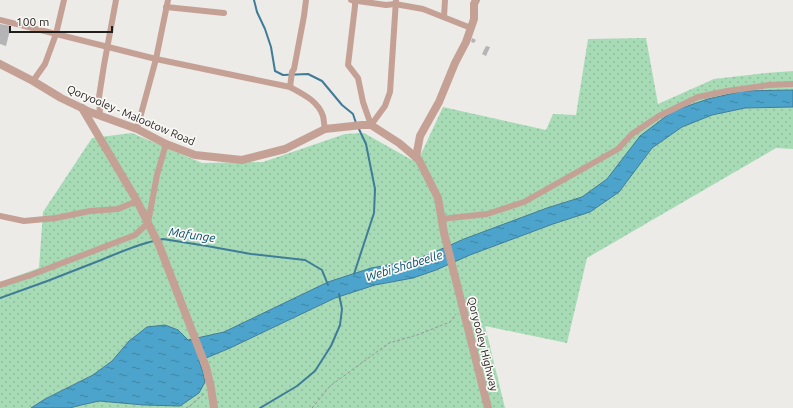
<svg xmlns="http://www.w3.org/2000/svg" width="793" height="408" font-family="Ubuntu,sans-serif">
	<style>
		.grass { fill: url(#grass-dots) }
		.water { fill: url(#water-ripples); stroke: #3f7c98 }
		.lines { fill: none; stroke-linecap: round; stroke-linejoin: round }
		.stream { stroke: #3f7c98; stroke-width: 2 }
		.building { fill: #b4b3b5 }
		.path { stroke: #979694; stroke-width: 1; stroke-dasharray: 3 2; stroke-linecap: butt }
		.minor { stroke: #c5a195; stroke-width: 6 }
		.tertiary { stroke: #c5a195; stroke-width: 8 }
		.labels { text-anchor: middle; stroke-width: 3.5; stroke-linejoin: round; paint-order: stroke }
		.street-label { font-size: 11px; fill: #201f1e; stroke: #f9f8f5 }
		.water-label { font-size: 12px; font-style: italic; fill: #034f6b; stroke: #f9f8f5 }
	</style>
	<defs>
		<pattern id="grass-dots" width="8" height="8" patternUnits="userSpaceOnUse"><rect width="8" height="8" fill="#a7dbb5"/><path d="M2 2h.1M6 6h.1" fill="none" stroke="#8fbc9b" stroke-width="1.8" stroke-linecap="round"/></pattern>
		<pattern id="water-ripples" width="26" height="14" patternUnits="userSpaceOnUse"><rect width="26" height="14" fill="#4ca4cc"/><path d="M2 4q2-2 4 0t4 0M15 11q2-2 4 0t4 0" fill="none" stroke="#3f85a5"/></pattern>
	</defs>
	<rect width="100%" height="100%" fill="#ecebe8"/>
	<g class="grass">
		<path d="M646,38L658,104L714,79L766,73L793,71V90L743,91L640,136L607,179L582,197L547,208L464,239L430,254L409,261L371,268L328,282L224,332L188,340L178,330L129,341L112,361L93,375L45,399L31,408H0V282L39,268L43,212L92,138L132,133L202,163L263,162L345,134L364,133L412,160L421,154L443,107L546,130L553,114L576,115L588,39Z"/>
		<path d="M793,107V149L776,148L587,258L567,343L485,326L505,408H70L77,406L99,401L144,405L203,372L199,361L230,348L335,298L375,285L413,278L436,270L470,255L553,224L590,212L619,192L652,148L682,127L712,115L745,108Z"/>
	</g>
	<path class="water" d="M793,90V107L745,108L712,115L682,127L652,148L619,192L590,212L553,224L470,255L436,270L413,278L375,285L335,298L230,348L199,361L203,372L205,382L199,393L180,406L144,405L99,401L77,406L70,408H31L45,399L93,375L112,361L129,341L147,327L165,325L178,330L188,340L224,332L328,282L371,268L409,261L430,254L464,239L547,208L582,197L607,179L640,136L673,111L708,99L743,91Z"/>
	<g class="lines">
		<g class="stream">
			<path d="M254,0L257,12L265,29L271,47L275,71L283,75L308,74L322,81L342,105L353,114L356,123"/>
			<path d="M159,240L163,239L207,246L251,254L305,260L322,270L328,285"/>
			<path d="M354,274L374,213L375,189L366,144L358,127"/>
			<path d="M0,298C32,287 64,275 96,262C114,255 135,245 154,241"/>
			<path d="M260,408L297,386L315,371L331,346L340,325L342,309L339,294"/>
		</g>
	</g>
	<g class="building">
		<path d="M0,24L11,26L6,46L0,44Z"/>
		<path d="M472,38L476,40L474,43L471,42Z"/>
		<path d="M486,46L490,47L486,56L482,54Z"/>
	</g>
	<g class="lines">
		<g class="path">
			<path d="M186,408L191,405L205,393"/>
			<path d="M312,408L330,386L389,343L417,335L450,322L456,314"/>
		</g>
		<g class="minor">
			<path d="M351,0L386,5L395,4L423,9L471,28"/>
			<path d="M355,0V6L348,65L358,78L363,102L371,125"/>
			<path d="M166,7L224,13"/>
			<path d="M444,17L445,0"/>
			<path d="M0,20L156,59L290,87C303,94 318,101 323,116C324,120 324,125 325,129"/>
			<path d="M33,81L45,64L56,34L64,0"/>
			<path d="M290,87L292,72L294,69L304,16L306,0"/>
			<path d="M100,115L99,97L104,65L116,0"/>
			<path d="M371,125L385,106L390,92L396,0"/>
			<path d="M137,129L156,59L168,0"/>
			<path d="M0,216L24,221L56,218L90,211L118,209L137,201"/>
			<path d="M441,219L487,214L524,202L618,149L632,134L659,116L698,97L727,91L769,85L793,84"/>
			<path d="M0,285L31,275L135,235L148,223L157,175L166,144"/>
		</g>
		<g class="tertiary">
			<path d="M0,64L33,81L61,98L90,112L137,129L166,144L195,155L242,160L285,149L325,129L362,125H371L399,143L419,160L438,198L444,233L488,408"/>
			<path d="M82,108L137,201L159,245L206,367L211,388L214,408"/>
			<path d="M416,157L420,136L439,102L455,63L466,42L474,19V4L476,0"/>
		</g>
	</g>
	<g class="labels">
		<g class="street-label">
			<text transform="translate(131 115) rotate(23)" y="4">Qoryooley - Malootow Road</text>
			<text transform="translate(483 344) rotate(76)" y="4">Qoryooley Highway</text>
		</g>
		<g class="water-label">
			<text transform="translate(192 235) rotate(8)" y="4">Mafunge</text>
			<text transform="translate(404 266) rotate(-17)" y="4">Webi Shabeelle</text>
		</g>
	</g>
	<path d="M10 26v6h102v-6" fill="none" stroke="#201f1e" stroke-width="2"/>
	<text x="16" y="26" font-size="12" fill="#201f1e" stroke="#f9f8f5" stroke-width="3" paint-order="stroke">100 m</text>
</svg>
